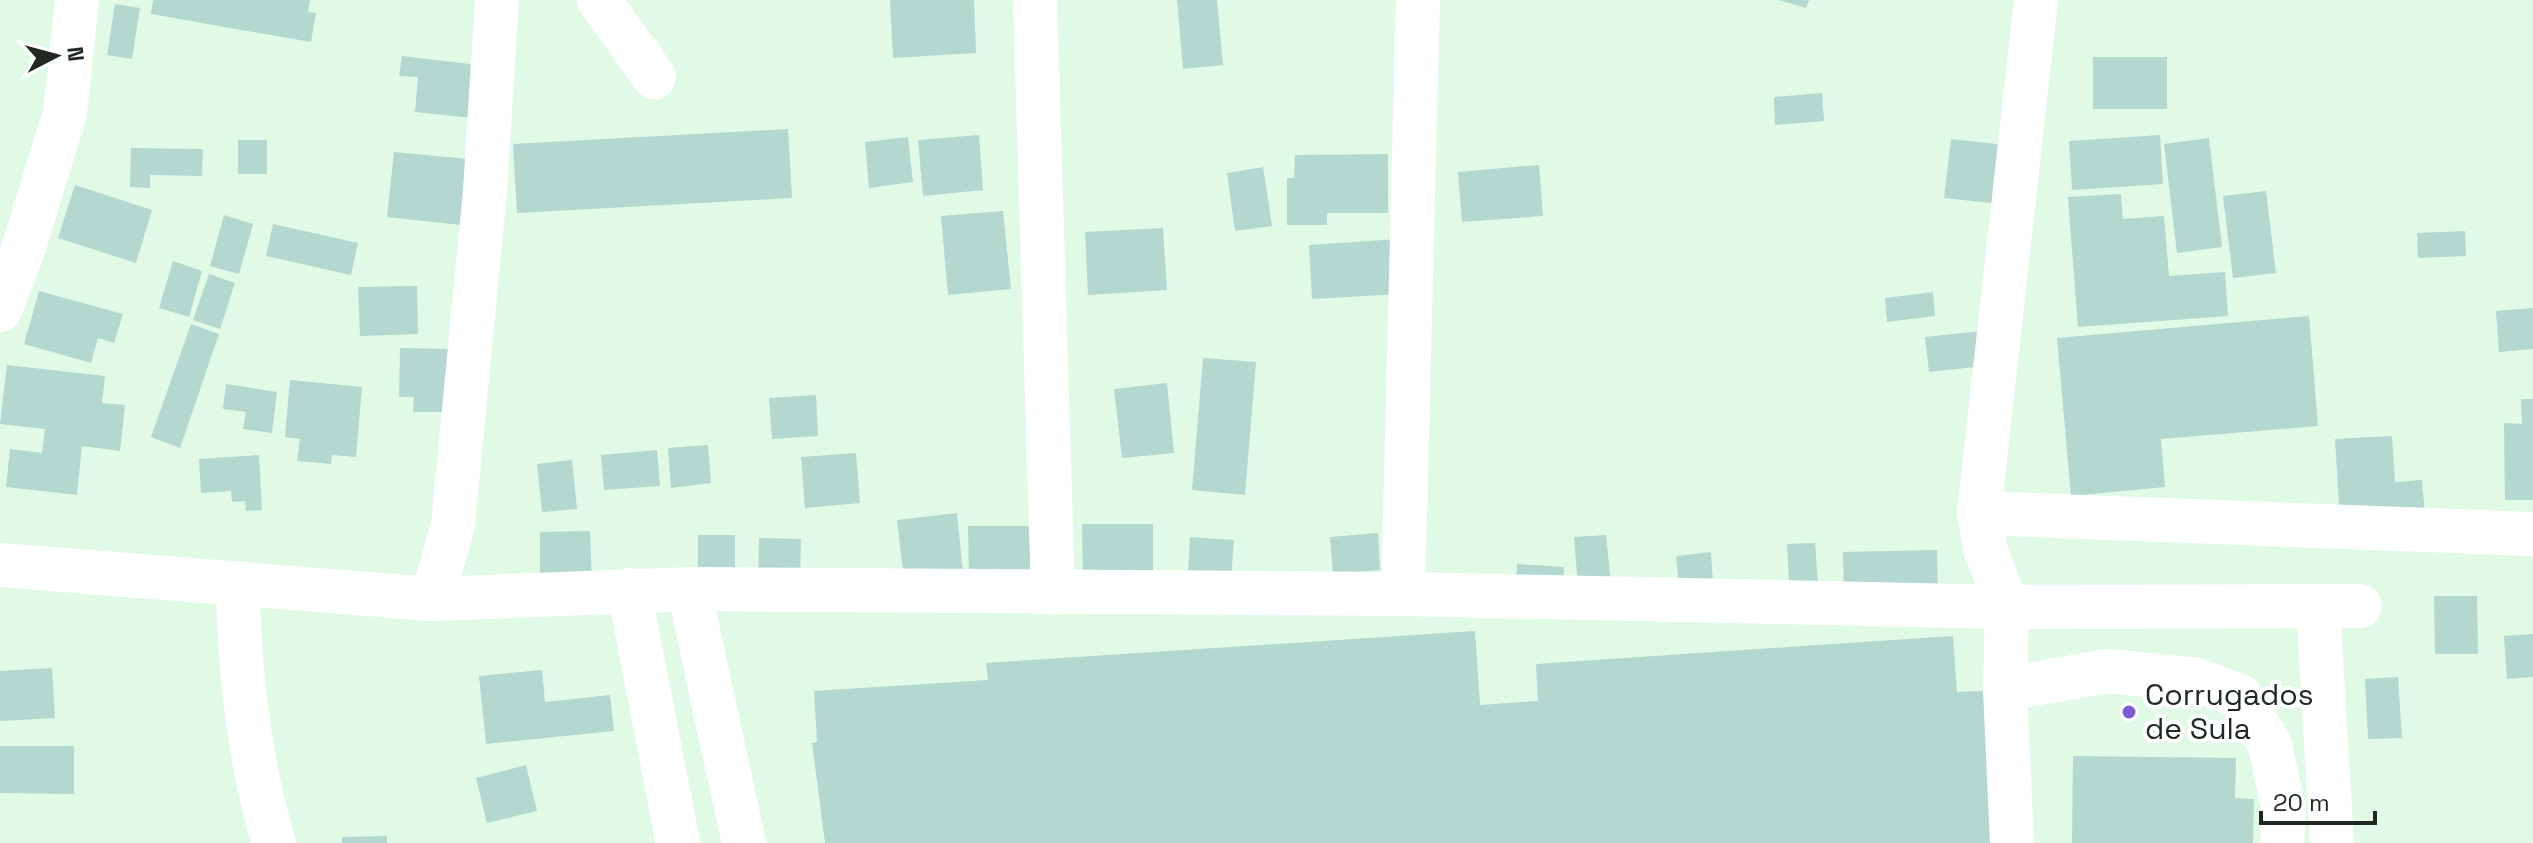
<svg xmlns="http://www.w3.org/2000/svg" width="2533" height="843" font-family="'Space Grotesk',sans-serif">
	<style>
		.building { fill: #b4d7cf }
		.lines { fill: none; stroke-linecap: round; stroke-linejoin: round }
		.minor { stroke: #fff; stroke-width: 44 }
		.poi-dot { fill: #7c5bd5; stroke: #fff; stroke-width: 3 }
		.labels { text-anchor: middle; stroke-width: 8; stroke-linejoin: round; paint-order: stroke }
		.poi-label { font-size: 30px; fill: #202922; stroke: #fff; text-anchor: start }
	</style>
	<rect width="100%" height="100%" fill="#e0fae5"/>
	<g class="building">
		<path d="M153,0H310L308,12L316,13L311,42L151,14Z"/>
		<path d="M890,0H974L976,53L893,58Z"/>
		<path d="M1177,0H1217L1223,65L1183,69Z"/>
		<path d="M1779,0H1809L1806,8Z"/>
		<path d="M115,4L140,8L132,59L107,55Z"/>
		<path d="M402,56L478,65L473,118L415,112L418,77L399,76Z"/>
		<rect x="2093" y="57" width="74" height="52"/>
		<path d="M1822,93L1824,121L1775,125L1774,97Z"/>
		<path d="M788,129L792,198L517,213L513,144Z"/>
		<path d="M979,135L983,190L923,196L918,140Z"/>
		<path d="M2160,135L2163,184L2072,190L2069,141Z"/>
		<path d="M908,137L913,182L869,188L865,142Z"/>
		<path d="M2209,138L2222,247L2177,253L2164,144Z"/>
		<path d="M1951,139L2006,145L2000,204L1944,198Z"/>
		<rect x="238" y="140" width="29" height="34"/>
		<path d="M131,148L203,149L202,176L150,175V188L130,187Z"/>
		<path d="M394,152L468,159L461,225L387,217Z"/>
		<path d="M1388,154V213H1327V225H1287V178H1294L1295,155Z"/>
		<path d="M1539,165L1543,216L1462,222L1458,172Z"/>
		<path d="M1263,167L1272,226L1235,231L1227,173Z"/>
		<path d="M75,185L152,210L136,263L58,238Z"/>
		<path d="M2266,191L2276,273L2233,278L2223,196Z"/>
		<path d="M2121,194L2123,219L2164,216L2169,276L2225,272L2228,316L2078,327L2068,197Z"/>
		<path d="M1003,211L1011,289L948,295L941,216Z"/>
		<path d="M224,215L253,224L239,274L210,266Z"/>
		<path d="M273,224L358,243L351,275L266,256Z"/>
		<path d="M1163,228L1167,290L1088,295L1085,232Z"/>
		<path d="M2465,231L2466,256L2418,258L2417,233Z"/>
		<path d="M1398,239L1401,294L1312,299L1309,245Z"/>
		<path d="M173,261L202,271L189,317L159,308Z"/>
		<path d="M209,274L235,283L220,329L193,320Z"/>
		<path d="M417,286L418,334L360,336L358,287Z"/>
		<path d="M39,291L123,314L114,343L98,338L91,363L24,344Z"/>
		<path d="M1933,292L1935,316L1887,322L1885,298Z"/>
		<path d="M2533,308V349L2499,352L2496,311Z"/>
		<path d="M2309,316L2318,426L2161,439L2165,487L2071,496L2057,338Z"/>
		<path d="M191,324L219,334L180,448L151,437Z"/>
		<path d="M1990,330L1993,365L1929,372L1925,337Z"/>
		<path d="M400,348L453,349L452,412H413L414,397H399Z"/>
		<path d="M1203,358L1256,362L1245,495L1192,490Z"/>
		<path d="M7,365L105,376L102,403L125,405L120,451L82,446L77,495L6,487L10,449L42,453L45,429L0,424Z"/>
		<path d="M290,380L362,387L356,457L332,455L331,464L297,461L300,439L285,437Z"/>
		<path d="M1167,383L1174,453L1122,458L1114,389Z"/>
		<path d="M226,384L277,392L272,433L243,429L246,412L223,409Z"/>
		<path d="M816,395L818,436L772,439L769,398Z"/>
		<path d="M2521,399H2533V500H2505L2504,423L2522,424Z"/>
		<path d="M2392,436L2395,482L2422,480L2425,514L2340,520L2335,439Z"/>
		<path d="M708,445L711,483L671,488L668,448Z"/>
		<path d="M657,450L660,486L604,490L601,455Z"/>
		<path d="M856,453L860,503L805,508L801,457Z"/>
		<path d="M259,455L262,510L246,511L245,501L232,502L231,491L201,493L199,459Z"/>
		<path d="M572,460L577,509L542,512L537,464Z"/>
		<path d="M957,513L963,572L904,579L897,520Z"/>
		<path d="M1082,524H1153V577H1083Z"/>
		<path d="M968,526H1036L1037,578H969Z"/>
		<path d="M590,531L592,582H540V532Z"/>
		<path d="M1378,533L1380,570L1333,574L1330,537Z"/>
		<path d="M698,535H735V572L698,573Z"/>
		<path d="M1606,535L1611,584L1578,586L1574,537Z"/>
		<path d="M1190,537L1234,540L1231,579L1188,576Z"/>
		<path d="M759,538L801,539L800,582L758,581Z"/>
		<path d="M1815,543L1819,596L1790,598L1787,544Z"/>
		<path d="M1937,550L1938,599L1844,600L1843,552Z"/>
		<path d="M1711,552L1713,583L1679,586L1676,556Z"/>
		<path d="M1517,564L1564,567L1563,585L1516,582Z"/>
		<path d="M2434,596H2477L2478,654H2435Z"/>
		<path d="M1475,631L1480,705L1538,701L1536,664L1953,636L1957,692L2001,690L2007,843H825L812,743L817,742L814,691L988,680L986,663Z"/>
		<path d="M2533,634V677L2507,679L2504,636Z"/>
		<path d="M52,668L55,718L0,721V671Z"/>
		<path d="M542,670L545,702L610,695L614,731L486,744L479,676Z"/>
		<path d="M2398,677L2402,738L2368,739L2365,679Z"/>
		<path d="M0,746H74V794L0,793Z"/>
		<path d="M2073,756L2236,758L2235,798L2254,799L2253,843H2072Z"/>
		<path d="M526,765L537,811L487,823L476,778Z"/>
		<path d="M387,836V843H342V837Z"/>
	</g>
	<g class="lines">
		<g class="minor">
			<path d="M599,0L654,77"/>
			<path d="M1035,0L1053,593"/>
			<path d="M0,310L22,253L65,113L77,0"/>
			<path d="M1979,513L2533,534"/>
			<path d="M0,565L432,599L692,589L1403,594L2007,607L2360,606"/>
			<path d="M238,583C239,670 249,760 274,843"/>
			<path d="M692,589L695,617L744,843"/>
			<path d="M629,590L678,843"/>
			<path d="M1403,594L1418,0"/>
			<path d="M432,599L453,525L485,191L497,0"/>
			<path d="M2318,607L2332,843"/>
			<path d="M2005,689L2108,671L2196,680L2240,696L2270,745L2284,811L2282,843"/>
			<path d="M2012,843L2005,689L2007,607L1986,551L1979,513L2036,0"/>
		</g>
	</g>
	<circle class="poi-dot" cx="2129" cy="712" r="8"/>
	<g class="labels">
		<g class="poi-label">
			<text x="2145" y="705">Corrugados<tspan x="2145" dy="34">de Sula</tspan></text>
		</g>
	</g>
	<g transform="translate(56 56) rotate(84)" stroke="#ffffff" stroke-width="6" paint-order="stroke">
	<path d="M0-6L14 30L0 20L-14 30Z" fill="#202922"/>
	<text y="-12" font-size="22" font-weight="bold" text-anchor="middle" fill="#202922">N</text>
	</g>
	<path d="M2261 811v12h114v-12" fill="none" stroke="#202922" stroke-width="4"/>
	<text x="2273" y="811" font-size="24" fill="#202922" stroke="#ffffff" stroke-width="6" paint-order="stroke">20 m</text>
</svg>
